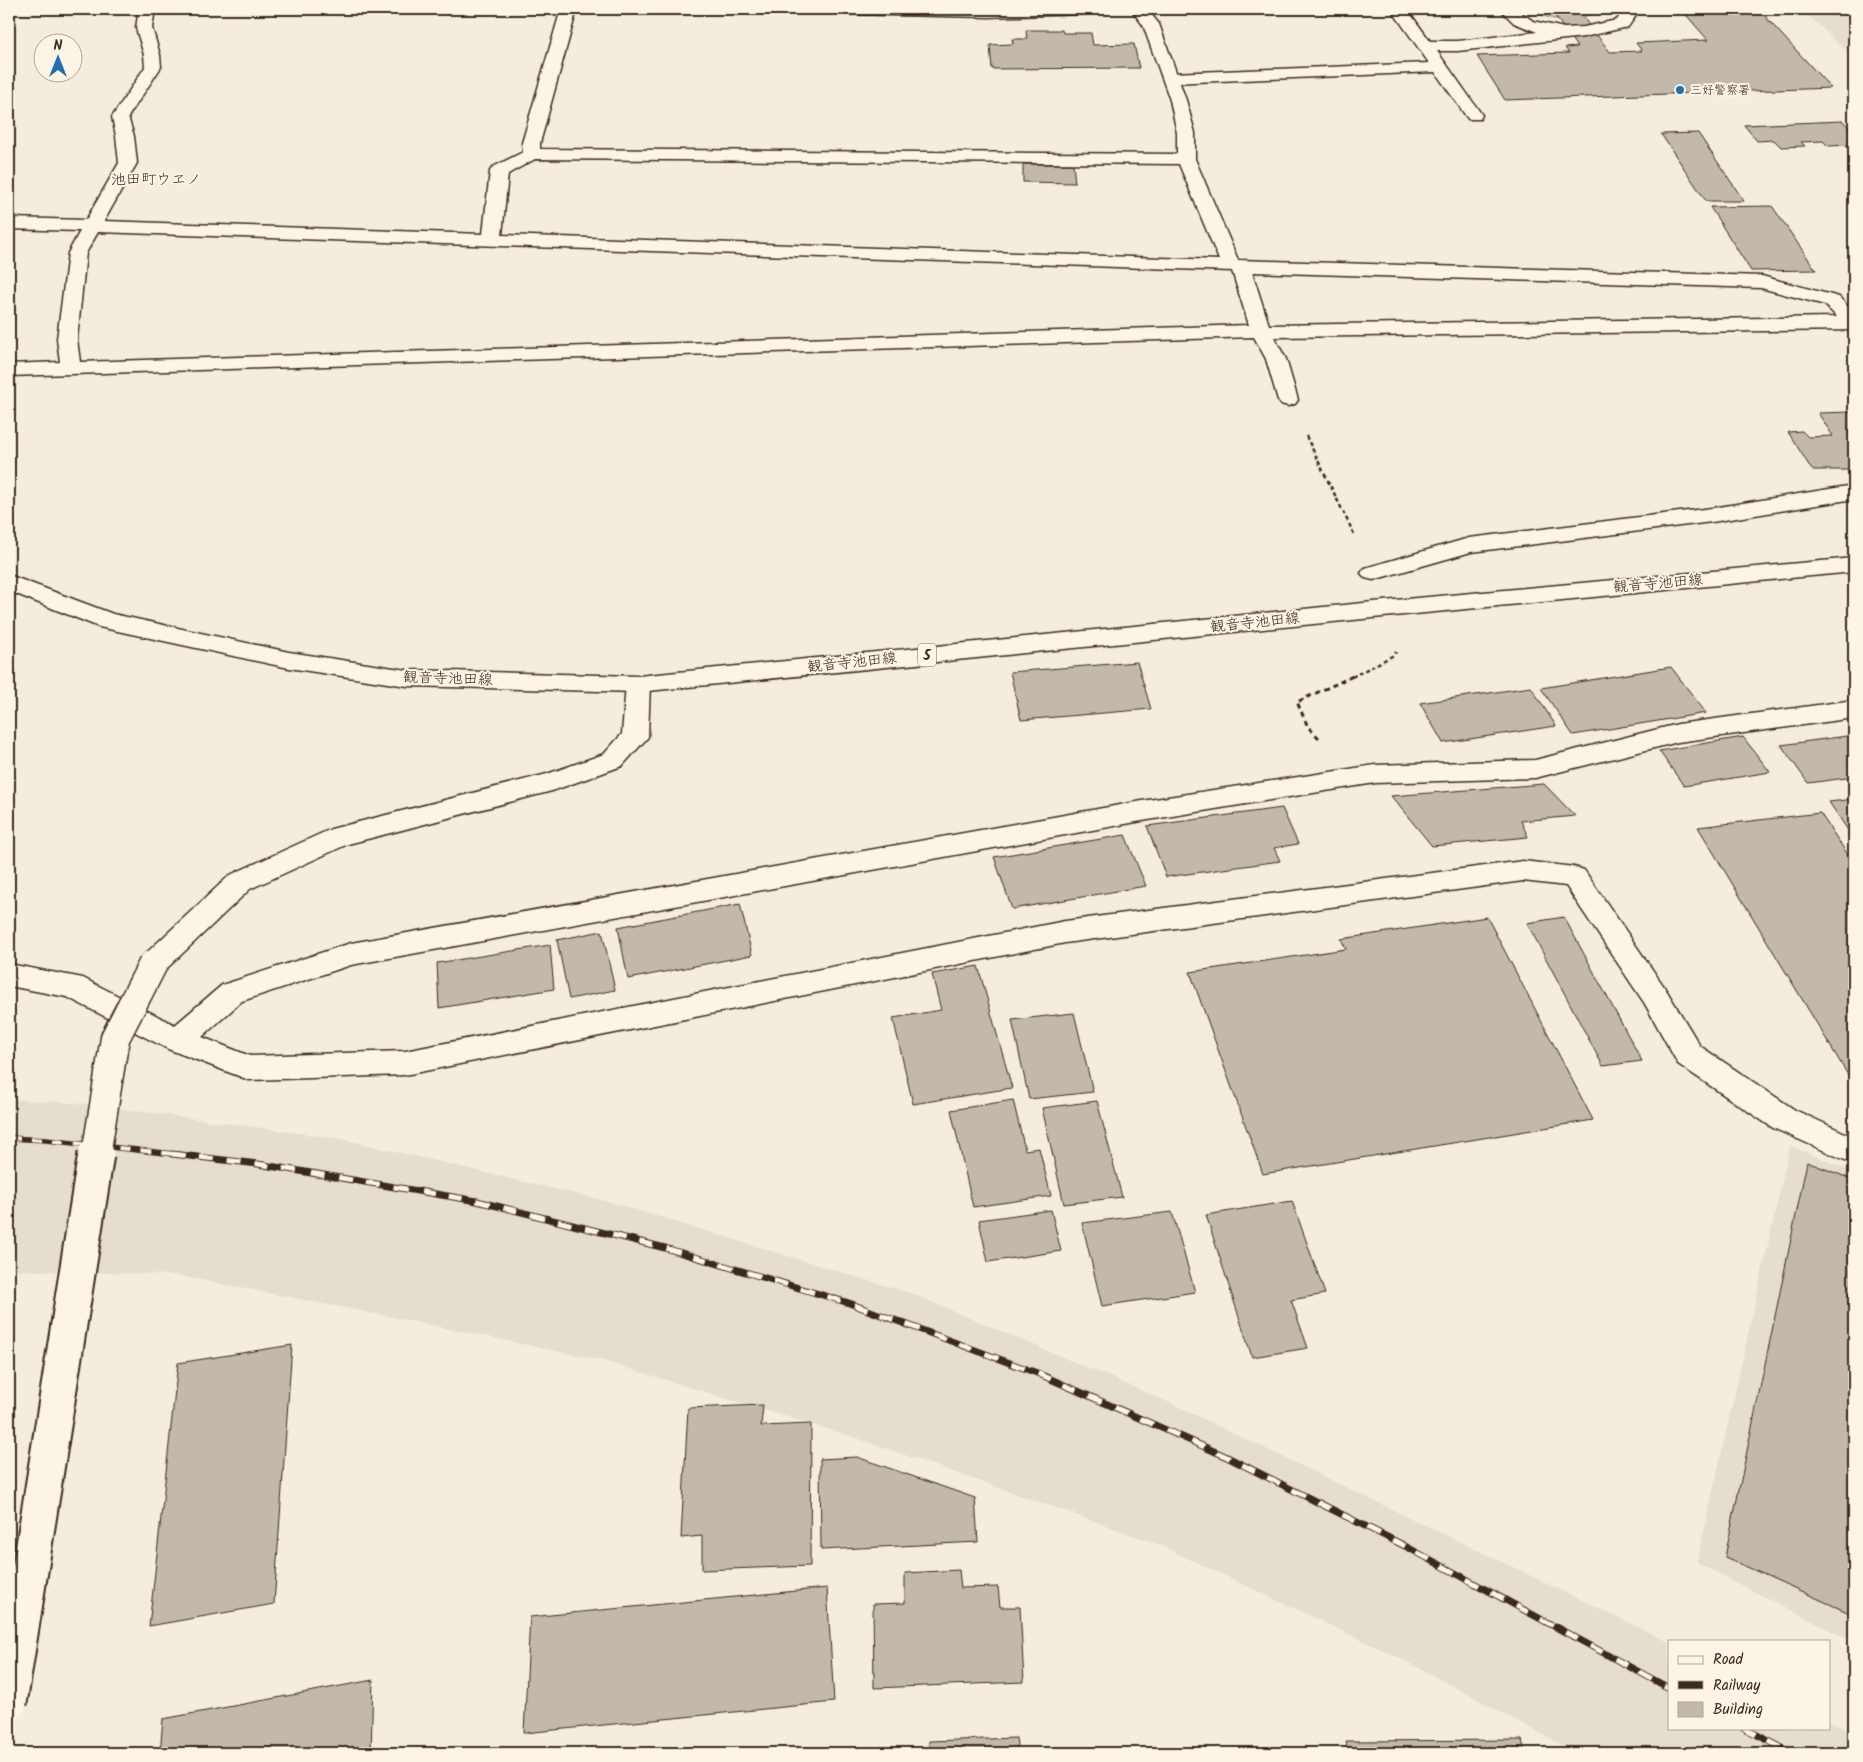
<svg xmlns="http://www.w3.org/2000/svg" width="1863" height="1762" font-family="Kalam,'Klee One',sans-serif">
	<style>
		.built { fill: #e5ddce }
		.green { fill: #d6cdbd; stroke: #887c6e }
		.building { fill: #c3b9aa; stroke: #3b2a1e }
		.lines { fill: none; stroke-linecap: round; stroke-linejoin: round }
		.service-casing { stroke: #3b2a1e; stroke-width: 3 }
		.minor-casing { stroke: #3b2a1e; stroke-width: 3 }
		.tertiary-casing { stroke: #3b2a1e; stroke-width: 3 }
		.primary-casing { stroke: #3b2a1e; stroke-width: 3 }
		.trunk-casing { stroke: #3b2a1e; stroke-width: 3 }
		.path-far1 { stroke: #3b2a1e; stroke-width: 2.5; stroke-dasharray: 4 3; stroke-linecap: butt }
		.path { stroke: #3b2a1e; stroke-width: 3; stroke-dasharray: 5 4; stroke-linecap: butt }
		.service { fill: #fcf5e5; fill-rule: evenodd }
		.minor { fill: #fcf5e5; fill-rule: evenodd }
		.tertiary { fill: #fcf5e5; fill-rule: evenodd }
		.primary { fill: #fcf5e5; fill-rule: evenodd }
		.trunk { fill: #fcf5e5; fill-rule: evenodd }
		.rail-far1-casing { stroke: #3b2a1e; stroke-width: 5.5 }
		.rail-casing { stroke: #3b2a1e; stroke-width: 7 }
		.rail-far1 { stroke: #fcf5e5; stroke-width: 4; stroke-dasharray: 11; stroke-linecap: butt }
		.rail { stroke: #fcf5e5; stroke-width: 5; stroke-dasharray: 14; stroke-linecap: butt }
		.tertiary-bridge-far1-casing { stroke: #3b2a1e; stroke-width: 31; stroke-linecap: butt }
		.tertiary-bridge-casing { stroke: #3b2a1e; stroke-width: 39; stroke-linecap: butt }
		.tertiary-bridge-far1 { stroke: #fcf5e5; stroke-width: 28 }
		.tertiary-bridge { stroke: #fcf5e5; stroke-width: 35 }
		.poi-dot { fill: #1f6fb2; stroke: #fcf5e5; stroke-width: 2 }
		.labels { text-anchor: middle; stroke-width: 4; stroke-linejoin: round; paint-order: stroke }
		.far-poi-label { font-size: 12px; fill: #3b2a1e; stroke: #fcf5e5; text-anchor: start }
		.shield { fill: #fcf5e5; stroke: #75675a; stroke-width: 1 }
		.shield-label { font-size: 14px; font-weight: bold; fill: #3b2a1e }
		.far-quarter-label { font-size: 15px; fill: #3b2a1e; stroke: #fcf5e5 }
		.street-label { font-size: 15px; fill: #3b2a1e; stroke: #fcf5e5 }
	</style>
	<rect width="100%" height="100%" fill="#f4eddd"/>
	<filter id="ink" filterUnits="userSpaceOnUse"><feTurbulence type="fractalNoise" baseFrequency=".02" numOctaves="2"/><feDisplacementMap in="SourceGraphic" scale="10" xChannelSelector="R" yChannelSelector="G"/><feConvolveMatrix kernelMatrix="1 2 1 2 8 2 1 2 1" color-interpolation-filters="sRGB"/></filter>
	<g filter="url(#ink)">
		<g class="built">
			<path d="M1801,9H1854V58Z"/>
			<path d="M9,1099L87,1104L342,1139L614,1203L913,1294L1164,1400L1669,1642V1728H1829V1721L1854,1734V1753H1577L1404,1660L1153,1542L853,1437L604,1361L392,1317L175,1275L9,1270Z"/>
			<path d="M1790,1146L1854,1172V1642L1697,1563Z"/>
		</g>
		<path class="green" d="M1531,9H1592V12C1577,25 1546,21 1531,9Z"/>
		<g class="building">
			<path d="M1681,9H1758L1831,88L1505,100L1477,56L1569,53L1565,48L1577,47L1553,13L1579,12L1610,52L1642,51L1636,43L1708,40Z"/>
			<path d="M1026,30H1062L1063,33H1091L1093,45L1134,44L1139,68L992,69L990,45L1013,44L1012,39H1027Z"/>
			<path d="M1843,121L1854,133V140H1848L1853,145L1828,146L1823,141L1801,142L1805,146L1781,147L1774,140L1757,141L1744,125Z"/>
			<path d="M1698,133L1744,201H1706L1661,134Z"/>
			<path d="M1023,164H1073L1075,183L1023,182Z"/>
			<path d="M1772,206L1816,270L1751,271L1710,207Z"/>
			<path d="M1854,412V470H1812L1788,432L1802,431L1808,437L1833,436L1818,413Z"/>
			<path d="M1137,662L1151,709L1021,720L1010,672Z"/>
			<path d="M1671,667L1706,713L1573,735L1541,688Z"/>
			<path d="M1531,687L1556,726L1443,743L1420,703Z"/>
			<path d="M1854,735V777L1808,783L1781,745Z"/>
			<path d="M1743,737L1770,772L1684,786L1659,751Z"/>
			<path d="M1544,784L1575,816L1521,821L1528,837L1432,846L1391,796Z"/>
			<path d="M1854,799V839L1829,802Z"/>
			<path d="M1282,808L1298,844L1274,848L1280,861L1166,877L1147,826Z"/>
			<path d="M1820,813L1854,864V1085L1698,827Z"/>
			<path d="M1125,835L1146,886L1012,909L994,857Z"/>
			<path d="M740,904L752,955L628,979L618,927Z"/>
			<path d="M1487,917L1593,1120L1263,1174L1190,972L1346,949L1341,939Z"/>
			<path d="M1564,917L1642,1061L1603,1066L1527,923Z"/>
			<path d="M602,931L615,990L569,999L557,940Z"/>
			<path d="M550,945L554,989L439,1008L437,963Z"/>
			<path d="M978,966L1012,1088L913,1104L893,1018L941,1010L932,974Z"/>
			<path d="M1074,1013L1093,1092L1029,1099L1012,1020Z"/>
			<path d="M1013,1100L1025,1150L1039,1148L1051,1196L973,1207L951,1110Z"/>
			<path d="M1097,1101L1122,1197L1064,1204L1042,1108Z"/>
			<path d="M1807,1162L1854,1180V1615L1725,1557Z"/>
			<path d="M1292,1201L1325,1294L1291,1300L1308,1348L1252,1357L1206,1215Z"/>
			<path d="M1051,1210L1061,1251L988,1262L979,1220Z"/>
			<path d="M1172,1212L1195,1292L1102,1306L1082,1223Z"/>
			<path d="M292,1345L274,1604L149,1626L178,1363Z"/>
			<path d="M763,1405L761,1426L811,1424L810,1566L702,1570V1536L681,1538L688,1408Z"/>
			<path d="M857,1457L975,1498L978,1542L821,1550L820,1459Z"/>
			<path d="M959,1570L961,1588L998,1587L1000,1607H1020L1024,1682L874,1688L873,1604L905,1603V1573Z"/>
			<path d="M827,1588L834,1702L524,1733L530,1617Z"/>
			<path d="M373,1680L371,1753H160L163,1719Z"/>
			<path d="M1016,1738L1018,1753H929V1741Z"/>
			<path d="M1522,1740L1525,1753H1348L1346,1741Z"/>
		</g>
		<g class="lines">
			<g class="service-casing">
				<path id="service" d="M1391,9H1407L1430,41H1458L1537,32L1514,23L1500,9H1516L1533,21L1564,28L1584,27L1617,20L1619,17L1617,9H1633L1635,17L1628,27L1584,37L1458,51H1437L1482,115L1480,119H1468L1435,72L1171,83L1165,81L1163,78L1165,75L1171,73L1429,63Z"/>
			</g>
			<g class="minor-casing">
				<g id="minor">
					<path d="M139,9H155L152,28L160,55L161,67L128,117L134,136L137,163L104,221L483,234L490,171L493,167L523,152L522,143L561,9H577L540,143V149L1177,154V133L1170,100L1143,25L1131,9H1147L1159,24L1186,100L1195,133V159L1238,260L1762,276L1839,297L1854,313V330L1274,337L1286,359L1298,400L1295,404L1288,406L1281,404L1278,400L1266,359L1254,337L9,376V364L60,362L57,339L68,253L80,231L9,229V218L86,220L119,163L116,136L112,117L145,67L144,55L136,28ZM535,159L1179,164L1219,260L502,235L508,174ZM98,232L1232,271L1249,325L80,362L77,339L86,253ZM1252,272L1761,288L1825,305L1837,317L1269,325Z"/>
					<path d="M1854,485V499L1712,522L1471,552L1373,580L1365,578L1361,573L1365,568L1469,538L1712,508Z"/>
					<path d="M1854,700V718L1678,742L1535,778L1375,783L1142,821L351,965L242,1001L202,1037L250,1056L405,1051L1065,921L1523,861L1574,867L1584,870L1665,988L1700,1046L1795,1110L1854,1137V1164L1773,1128L1678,1064L1645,1004L1566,886L1523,881L1065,943L405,1075L249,1080L168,1049L67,997L9,986V964L83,978L175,1025L222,985L351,943L1142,801L1375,765L1535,760L1678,724Z"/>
				</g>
			</g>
			<g class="tertiary-casing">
				<path id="tertiary" d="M638,676L647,678L650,684L648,737L622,766L552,791L348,844L250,889L163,972L153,975L143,972L139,964L143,956L230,875L331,829L547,774L604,754L622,734L626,684L629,678Z"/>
			</g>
			<g class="primary-casing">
				<path id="primary" d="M1854,558V572L1373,618L638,692L407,686L289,668L99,627L9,591V575L113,614L289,652L407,670L638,676L1373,602Z"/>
			</g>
			<g class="trunk-casing">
				<path id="trunk" d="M836,9H1091L1088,12L1083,14L988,17L844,14L839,12Z"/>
			</g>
			<g class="path-far1">
				<path d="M1306,436L1355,536"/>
				<path d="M1352,677L1394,655L1396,652"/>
			</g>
			<path class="path" d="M1319,738L1308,727L1297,702L1355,675"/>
			<use href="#service" class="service"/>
			<use href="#minor" class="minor"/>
			<use href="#tertiary" class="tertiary"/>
			<use href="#primary" class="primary"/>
			<use href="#trunk" class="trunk"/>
			<g class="rail-far1-casing">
				<path id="rail-far1" d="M9,1138L46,1140L183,1155"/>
			</g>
			<g class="rail-casing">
				<g id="rail">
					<path d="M172,1154L258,1164L477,1201L665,1248L849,1303L1037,1373L1225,1456L1405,1546L1669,1688"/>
					<path d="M1744,1728L1792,1753"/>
				</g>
			</g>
			<use href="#rail-far1" class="rail-far1"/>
			<use href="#rail" class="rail"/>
			<g class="tertiary-bridge-far1-casing">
				<path id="tertiary-bridge-far1" d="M96,1155L115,1038L153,964"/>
			</g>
			<g class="tertiary-bridge-casing">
				<path id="tertiary-bridge" d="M9,1703L96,1154"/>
			</g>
			<use href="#tertiary-bridge-far1" class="tertiary-bridge-far1"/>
			<use href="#tertiary-bridge" class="tertiary-bridge"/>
		</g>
	</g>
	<circle class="poi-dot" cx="1680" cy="90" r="5"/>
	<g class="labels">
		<g class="far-poi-label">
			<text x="1690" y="94">三好警察署</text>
		</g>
		<rect class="shield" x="918" y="643.5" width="18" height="23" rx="4"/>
		<g class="shield-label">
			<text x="927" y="660">5</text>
		</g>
		<g class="far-quarter-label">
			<text x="156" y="184">池田町ウヱノ</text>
		</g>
		<g class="street-label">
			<text transform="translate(1658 583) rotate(-5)" y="5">観音寺池田線</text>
			<text transform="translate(1255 622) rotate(-6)" y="5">観音寺池田線</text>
			<text transform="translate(852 662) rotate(-6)" y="5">観音寺池田線</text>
			<text transform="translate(448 678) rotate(2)" y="5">観音寺池田線</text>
		</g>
	</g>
	<rect width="1863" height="1762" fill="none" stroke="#fcf5e5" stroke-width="30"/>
	<rect x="15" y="15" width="1833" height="1732" fill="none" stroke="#3b2a1e" stroke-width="2" filter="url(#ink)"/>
	<rect x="1668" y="1640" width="162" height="90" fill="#fcf5e5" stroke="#afa495"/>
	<rect x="1678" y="1656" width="25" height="8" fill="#fcf5e5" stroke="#afa495"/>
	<text x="1713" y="1664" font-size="15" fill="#3b2a1e">Road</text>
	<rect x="1678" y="1681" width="25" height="8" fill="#3b2a1e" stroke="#afa495"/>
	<text x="1713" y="1690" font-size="15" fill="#3b2a1e">Railway</text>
	<rect x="1678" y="1702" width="25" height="15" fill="#c3b9aa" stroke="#afa495"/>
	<text x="1713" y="1714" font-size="15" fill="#3b2a1e">Building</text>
	<g transform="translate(58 58)"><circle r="24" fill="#fcf5e5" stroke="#afa495"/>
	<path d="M0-4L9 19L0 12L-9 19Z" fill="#1f6fb2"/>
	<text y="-8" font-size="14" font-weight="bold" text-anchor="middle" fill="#3b2a1e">N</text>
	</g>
</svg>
